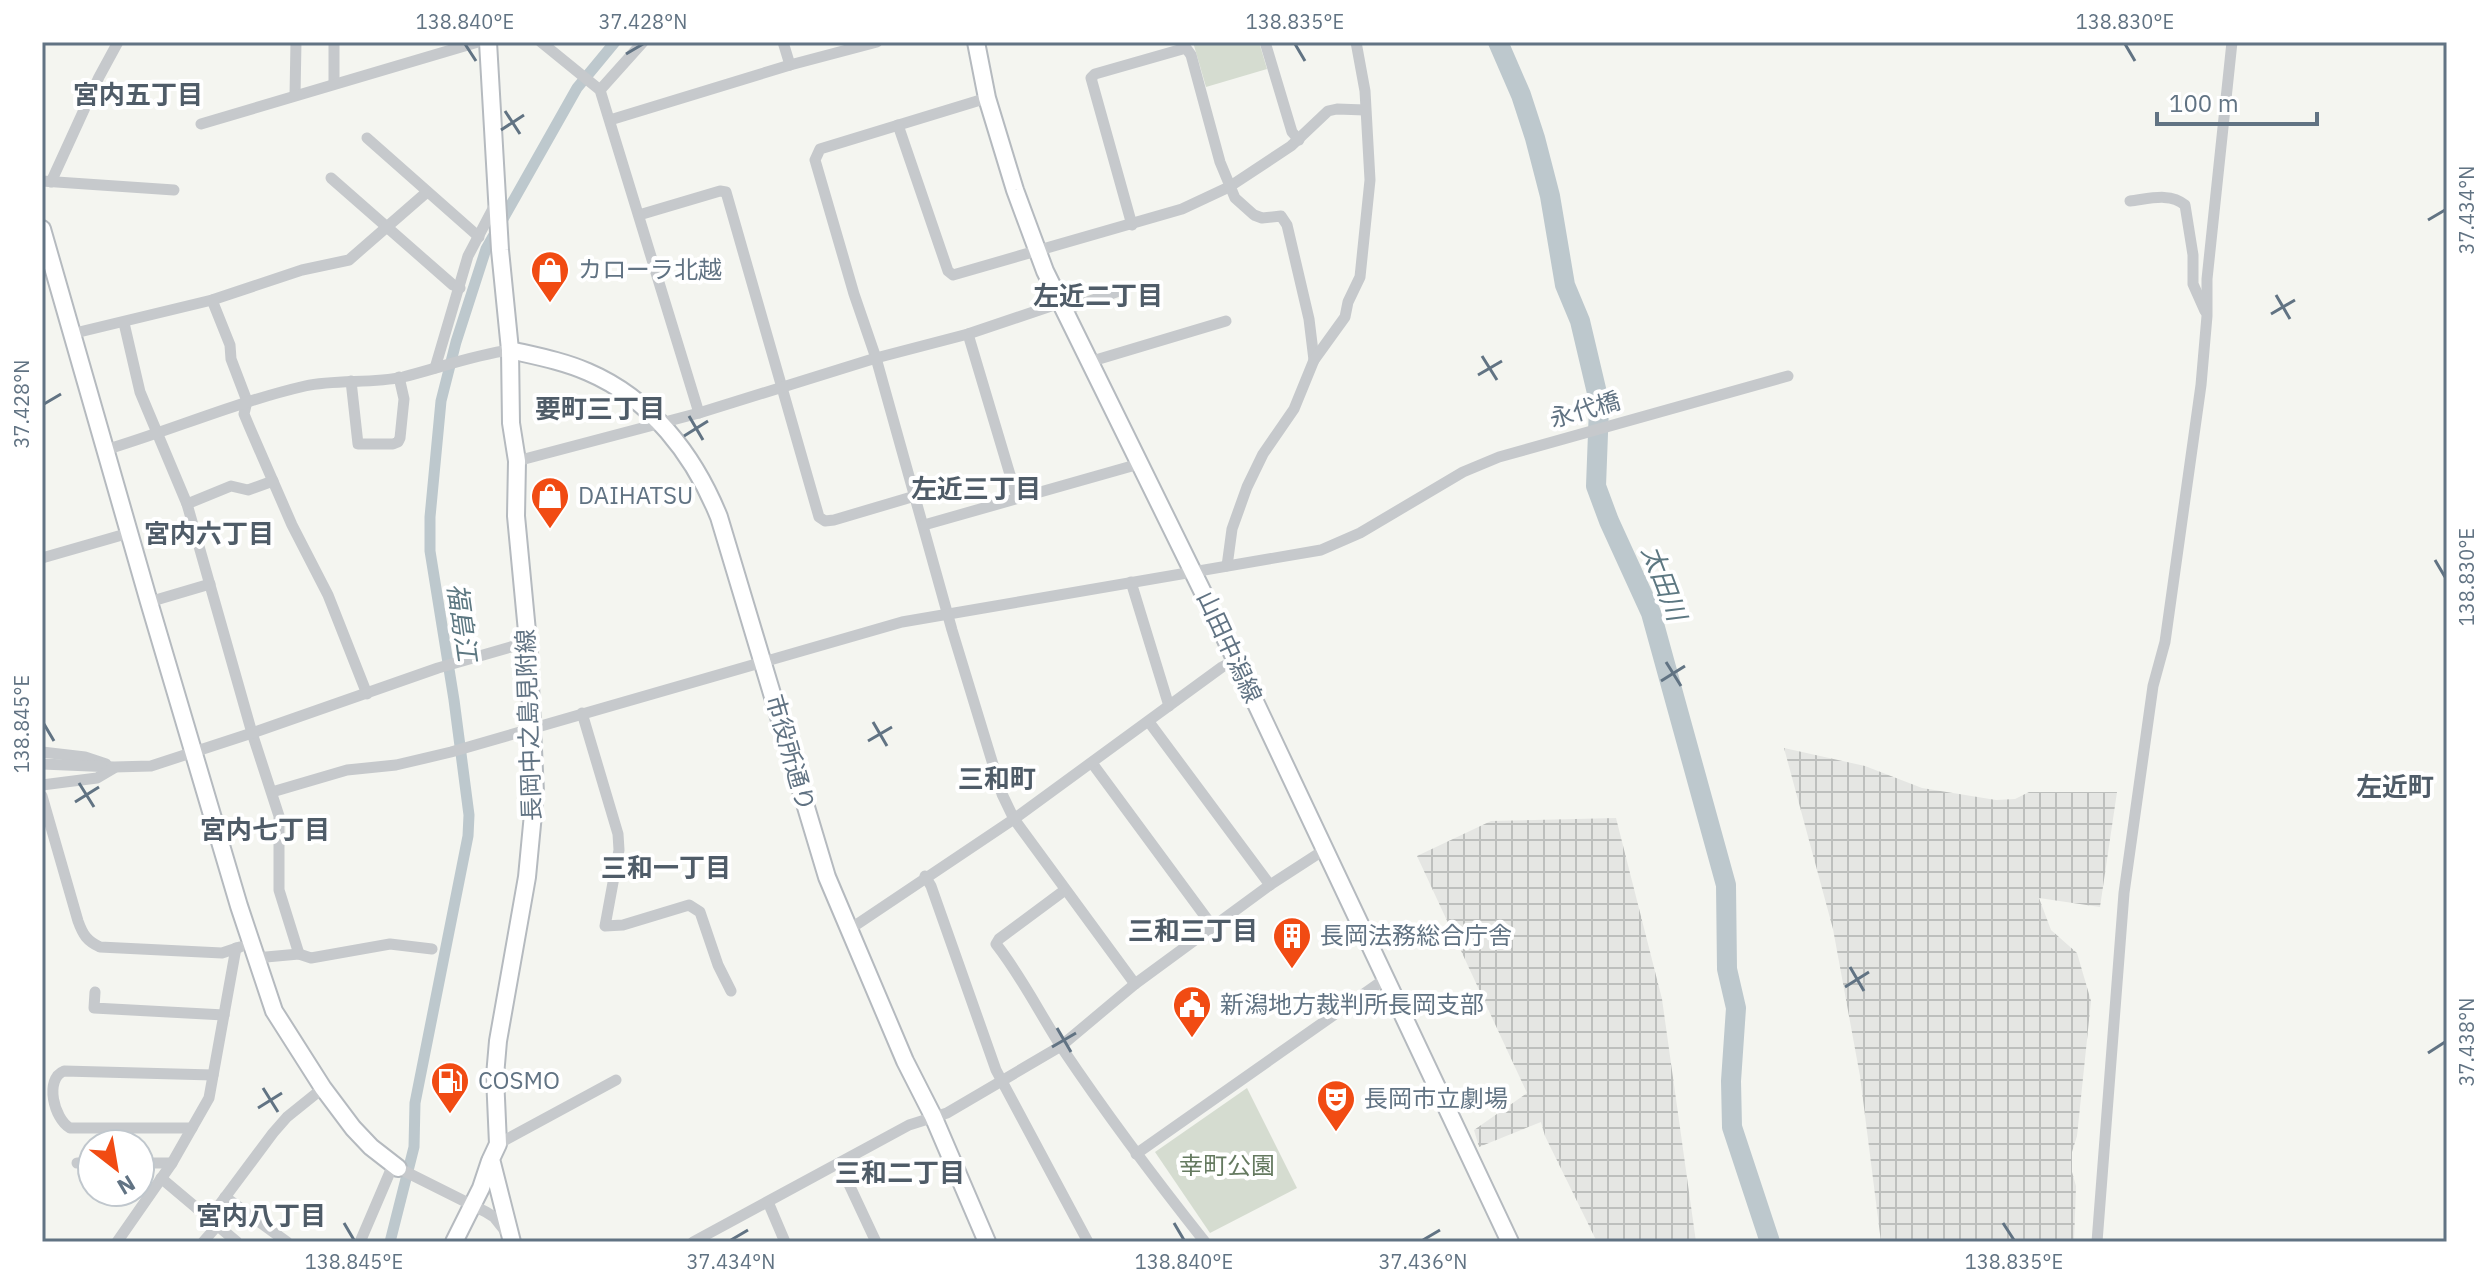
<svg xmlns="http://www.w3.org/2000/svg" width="2489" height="1284" font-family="'IBM Plex Sans','Noto Sans JP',sans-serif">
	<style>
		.industrial { fill: url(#industrial-grid) }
		.green { fill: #d5dcd0 }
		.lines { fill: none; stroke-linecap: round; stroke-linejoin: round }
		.canal { stroke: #bdc8cd; stroke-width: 11 }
		.river { stroke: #bdc8cd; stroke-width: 20 }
		.secondary-casing { stroke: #b5babf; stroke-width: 20 }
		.street { stroke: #c6c9cc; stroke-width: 11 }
		.secondary { stroke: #fff; stroke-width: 16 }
		.ticks { fill: none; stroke: #617383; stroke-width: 3 }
		.labels { text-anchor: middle; stroke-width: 8; stroke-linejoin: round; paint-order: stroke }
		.poi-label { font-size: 24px; fill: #617383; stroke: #fff; text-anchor: start }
		.street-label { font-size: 24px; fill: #617383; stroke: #fff }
		.park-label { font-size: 24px; fill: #657a60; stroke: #fff }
		.neighbourhood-label { font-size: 26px; font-weight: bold; fill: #4f5c68; stroke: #fff }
		.water-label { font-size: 26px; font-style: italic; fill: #5c7781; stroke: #fff }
		.neatline { fill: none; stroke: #617383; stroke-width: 3 }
		.ticks-label { font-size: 20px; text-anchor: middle; fill: #617383 }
	</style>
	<defs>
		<pattern id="industrial-grid" width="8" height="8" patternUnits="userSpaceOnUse" patternTransform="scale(2)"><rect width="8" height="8" fill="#e5e6e3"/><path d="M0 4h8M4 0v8" fill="none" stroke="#bdbfbd"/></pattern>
	</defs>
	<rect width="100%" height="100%" fill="#f4f5f0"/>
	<g class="industrial">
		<path d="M1784,748L1865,766L1922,788L1996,800L2015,799L2029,792H2117L2100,907L2039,898L2051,930L2077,953L2091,1001L2077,1136L2072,1152V1172L2076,1186L2074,1242H1881L1860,1076L1833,929Z"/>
		<path d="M1616,818L1662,999L1696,1242H1597L1545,1136L1541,1122L1479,1147L1474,1130L1527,1093L1417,856L1491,821Z"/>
	</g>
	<g class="green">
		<path d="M1193,42H1259L1267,69L1206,87Z"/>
		<path d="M1247,1088L1297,1188L1210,1233L1155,1152Z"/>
	</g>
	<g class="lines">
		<path class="canal" d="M390,1242L414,1147L415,1103L468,836L469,815L454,700L430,551V517L441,401L456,342L486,249L577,88L615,42"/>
		<path class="river" d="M1498,42L1521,95L1535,138L1550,196L1565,285L1580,321L1597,393L1599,407L1596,486L1609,521L1651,613L1726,885L1727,969L1736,1008L1731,1081L1732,1127L1770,1242"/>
		<g class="secondary-casing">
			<g id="secondary">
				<path d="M488,42L500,250L510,350L511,423L517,461L516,516L528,642L535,793L527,877L498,1041L495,1076L498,1144L491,1159L512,1242"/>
				<path d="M976,42L987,98L1015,190L1045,271L1217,621L1510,1242"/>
				<path d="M42,229L149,602L239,906L274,1011L323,1088L353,1128L371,1147L398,1168"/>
				<path d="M510,350C536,356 563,361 588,372C651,399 694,455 719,517L827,877L905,1061L933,1116L987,1242"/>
				<path d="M454,1242L481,1188L490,1161"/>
			</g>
		</g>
		<g class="street">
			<path d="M334,42V83"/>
			<path d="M541,42L600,90L699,413"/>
			<path d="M783,42L790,65"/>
			<path d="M1265,42L1292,132L1299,140"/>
			<path d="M600,90L643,42"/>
			<path d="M295,95L296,42"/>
			<path d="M987,98L820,149L815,160L854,294L876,358L952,630L1002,794L1014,819L1135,984"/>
			<path d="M610,120L790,65L877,42"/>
			<path d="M201,124L478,42"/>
			<path d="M898,125L948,271L953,275L1182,209L1229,187L1291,146L1328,111L1337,109L1365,110"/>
			<path d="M367,138L479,237"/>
			<path d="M331,178L453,285L460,288"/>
			<path d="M42,181L174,190"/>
			<path d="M51,182L99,77L118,42"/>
			<path d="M2130,201C2148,199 2170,192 2185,205L2193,255V284L2205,311"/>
			<path d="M639,215L720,191L726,192L819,517L825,521L834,520L915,496"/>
			<path d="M1132,225L1091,78L1095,74L1186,48L1191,55L1220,162L1235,198L1254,215L1262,218L1281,216L1287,225L1309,319L1314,360"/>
			<path d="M212,300L230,345L231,359L247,401L244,414L249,426L292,525L328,595L367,694"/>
			<path d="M1064,310L1122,290"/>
			<path d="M124,323L140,392L187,504L252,733L279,816V890L299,954"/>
			<path d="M71,334L212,300L302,270L349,260L427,192"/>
			<path d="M968,334L1017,498"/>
			<path d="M1089,362L1226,321"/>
			<path d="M435,368L468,256L497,201"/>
			<path d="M351,381L358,444H393L398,442L400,438L404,399L399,377"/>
			<path d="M105,450C172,430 236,402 305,386C337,379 371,384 403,377C439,368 474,355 510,350"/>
			<path d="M517,461L699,413L876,358L968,334L1060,303"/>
			<path d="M187,504L231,486L248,490L273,481"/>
			<path d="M924,525L1139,464"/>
			<path d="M42,558L129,533"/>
			<path d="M1227,566L1232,529L1247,487L1263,454L1294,409L1314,360L1345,317L1348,302L1360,277L1370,180L1365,91L1356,42"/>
			<path d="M1131,582L1169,706"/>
			<path d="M149,602L210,584"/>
			<path d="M582,713L618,834L619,850L605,926L623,925L689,905L700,912L718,965L731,991"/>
			<path d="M1149,722L1270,885"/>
			<path d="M42,752L85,757L106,764"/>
			<path d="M1092,763L1213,927"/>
			<path d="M42,764L114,767L151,766L252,733L438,668L528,642"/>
			<path d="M42,785L97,778L114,768"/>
			<path d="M272,792L347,770L396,765L451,752L902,622L1321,550L1360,533L1463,472L1499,457L1788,376"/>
			<path d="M42,796L78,921C83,935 87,941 100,947L222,953L240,947"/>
			<path d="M925,876L931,886L996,1070L1088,1242"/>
			<path d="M1065,890L999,939L996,944C1022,977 1040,1014 1062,1048C1107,1115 1155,1179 1205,1242"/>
			<path d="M850,929L1014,819L1222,667L1235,660"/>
			<path d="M255,958L299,954L311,958L390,944L432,949"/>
			<path d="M95,992L94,1008L224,1015"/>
			<path d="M192,1128H70C54,1119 44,1079 64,1071L213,1075"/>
			<path d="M498,1144L616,1080"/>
			<path d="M1136,1154L1385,979"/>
			<path d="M77,1163H92"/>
			<path d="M140,1163H172"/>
			<path d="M839,1163L876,1242"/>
			<path d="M398,1168L486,1212L494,1217L506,1232"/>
			<path d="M161,1178L237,1242"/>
			<path d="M225,1197L287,1242"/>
			<path d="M768,1202L785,1242"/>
			<path d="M117,1242L172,1163L209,1098L236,948"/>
			<path d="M203,1242L217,1226L220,1204L273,1133L287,1117L323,1088"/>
			<path d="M360,1242L393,1165"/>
			<path d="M693,1242L909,1125L947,1113L1061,1046L1135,984L1270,885L1324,850"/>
			<path d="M2097,1242L2124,893L2153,686L2165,642L2201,385L2207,316V279L2232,42"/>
		</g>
		<use href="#secondary" class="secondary"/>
	</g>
	<path class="ticks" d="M465,44L476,61M1295,44L1305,61M2125,44L2135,61M626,54L643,44M505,111L520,134M501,130L524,115M2428,220L2445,210M2276,295L2290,319M2271,314L2295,300M1482,356L1497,380M1478,375L1502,361M44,404L61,394M689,416L703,440M684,436L708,421M2435,560L2445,577M1666,662L1681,686M1661,681L1685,666M873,722L887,746M44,724L54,741M868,741L892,727M79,783L94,807M75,802L99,787M1850,967L1864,991M1845,987L1869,972M1057,1028L1071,1052M1052,1047L1076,1033M2428,1053L2445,1042M263,1088L278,1112M258,1108L282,1093M344,1223L354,1240M1174,1223L1184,1240M2003,1223L2014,1240M731,1240L748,1230M1423,1240L1440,1230"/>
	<defs>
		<g id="shop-pin" transform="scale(2)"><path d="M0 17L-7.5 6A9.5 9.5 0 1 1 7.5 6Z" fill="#f14b13" stroke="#fff"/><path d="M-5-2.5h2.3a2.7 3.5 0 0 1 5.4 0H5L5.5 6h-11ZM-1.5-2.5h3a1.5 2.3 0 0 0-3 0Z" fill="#fff"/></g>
		<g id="building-pin" transform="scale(2)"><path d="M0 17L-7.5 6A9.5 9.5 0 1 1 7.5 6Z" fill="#f14b13" stroke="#fff"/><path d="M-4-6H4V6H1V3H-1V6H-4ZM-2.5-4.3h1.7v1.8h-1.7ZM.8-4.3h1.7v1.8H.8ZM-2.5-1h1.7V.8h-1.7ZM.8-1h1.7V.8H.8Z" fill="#fff"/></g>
		<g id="civic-pin" transform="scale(2)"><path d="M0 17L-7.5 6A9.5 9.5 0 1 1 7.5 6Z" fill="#f14b13" stroke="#fff"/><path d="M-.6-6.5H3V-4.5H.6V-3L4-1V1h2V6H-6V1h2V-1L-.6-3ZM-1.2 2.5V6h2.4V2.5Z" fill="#fff"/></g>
		<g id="fuel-pin" transform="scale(2)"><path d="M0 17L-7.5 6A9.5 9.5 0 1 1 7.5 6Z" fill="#f14b13" stroke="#fff"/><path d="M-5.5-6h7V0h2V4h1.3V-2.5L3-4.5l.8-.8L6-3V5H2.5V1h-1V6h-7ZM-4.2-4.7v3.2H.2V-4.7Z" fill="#fff"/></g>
		<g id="theatre-pin" transform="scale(2)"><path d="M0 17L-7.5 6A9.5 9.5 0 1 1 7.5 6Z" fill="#f14b13" stroke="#fff"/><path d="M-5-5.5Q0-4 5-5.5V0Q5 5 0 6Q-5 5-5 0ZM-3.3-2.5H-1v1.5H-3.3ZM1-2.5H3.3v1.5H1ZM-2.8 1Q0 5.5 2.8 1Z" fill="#fff"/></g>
	</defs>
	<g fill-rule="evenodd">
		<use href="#shop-pin" x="550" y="270"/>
		<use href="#shop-pin" x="550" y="496"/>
		<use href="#building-pin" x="1292" y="936"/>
		<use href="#civic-pin" x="1192" y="1005"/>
		<use href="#fuel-pin" x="450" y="1081"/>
		<use href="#theatre-pin" x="1336" y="1099"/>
	</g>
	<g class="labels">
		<g class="poi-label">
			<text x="578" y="278">カローラ北越</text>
			<text x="578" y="504">DAIHATSU</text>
			<text x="1320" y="944">長岡法務総合庁舎</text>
			<text x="1220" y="1013">新潟地方裁判所長岡支部</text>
			<text x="478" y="1089">COSMO</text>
			<text x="1364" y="1107">長岡市立劇場</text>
		</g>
		<g class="street-label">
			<text transform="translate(1585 410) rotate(-16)" y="8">永代橋</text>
			<text transform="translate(1229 647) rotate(65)" y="8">山田中潟線</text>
			<text transform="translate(529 725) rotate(-92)" y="8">長岡中之島見附線</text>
			<text transform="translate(790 753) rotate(74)" y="8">市役所通り</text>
		</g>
		<g class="park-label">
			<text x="1227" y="1174">幸町公園</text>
		</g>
		<g class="neighbourhood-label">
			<text x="138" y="104">宮内五丁目</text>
			<text x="1098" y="305">左近二丁目</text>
			<text x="600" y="418">要町三丁目</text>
			<text x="976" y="498">左近三丁目</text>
			<text x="209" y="543">宮内六丁目</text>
			<text x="997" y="788">三和町</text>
			<text x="2395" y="796">左近町</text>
			<text x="265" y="839">宮内七丁目</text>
			<text x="666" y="877">三和一丁目</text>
			<text x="1193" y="940">三和三丁目</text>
			<text x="900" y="1182">三和二丁目</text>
			<text x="261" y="1225">宮内八丁目</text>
		</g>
		<g class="water-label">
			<text transform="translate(1664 583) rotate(69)" y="9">太田川</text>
			<text transform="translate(462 622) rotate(82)" y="9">福島江</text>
		</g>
	</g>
	<rect width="2489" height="1284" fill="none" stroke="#ffffff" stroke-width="88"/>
	<g transform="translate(116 1168) rotate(149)"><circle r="38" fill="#ffffff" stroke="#c0c7cd" stroke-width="2"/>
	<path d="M0-6L14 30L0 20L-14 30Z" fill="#f14b13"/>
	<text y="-12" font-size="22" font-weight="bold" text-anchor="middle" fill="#617383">N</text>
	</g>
	<path d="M2157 112v12h160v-12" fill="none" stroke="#617383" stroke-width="4"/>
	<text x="2169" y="112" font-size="24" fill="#617383" stroke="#ffffff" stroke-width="6" paint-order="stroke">100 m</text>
	<rect x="44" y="44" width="2401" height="1196" class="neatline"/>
	<g class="ticks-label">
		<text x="465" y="29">138.840°E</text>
		<text x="643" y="29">37.428°N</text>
		<text x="1295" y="29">138.835°E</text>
		<text x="2125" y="29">138.830°E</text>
		<text transform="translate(2467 210) rotate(-90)" y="7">37.434°N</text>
		<text transform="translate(22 404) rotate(-90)" y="7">37.428°N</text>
		<text transform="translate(2467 577) rotate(-90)" y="7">138.830°E</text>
		<text transform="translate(22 724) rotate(-90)" y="7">138.845°E</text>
		<text transform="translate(2467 1042) rotate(-90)" y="7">37.438°N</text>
		<text x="354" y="1269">138.845°E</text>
		<text x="731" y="1269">37.434°N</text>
		<text x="1184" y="1269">138.840°E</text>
		<text x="1423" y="1269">37.436°N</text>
		<text x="2014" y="1269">138.835°E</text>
	</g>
</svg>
